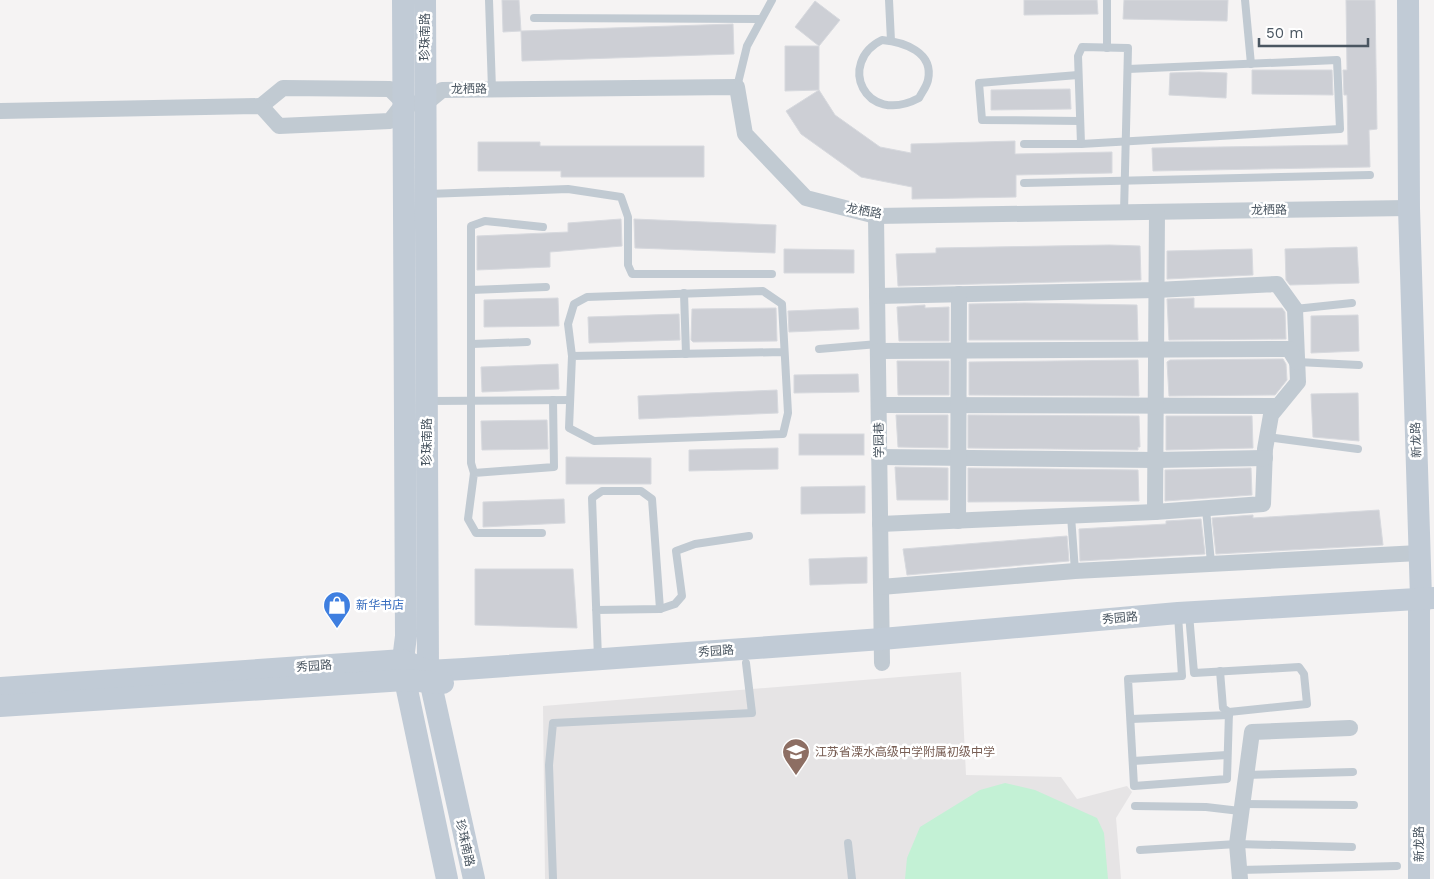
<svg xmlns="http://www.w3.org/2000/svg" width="1434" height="879" font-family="'Work Sans','Noto Sans SC',sans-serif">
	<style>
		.education { fill: #e6e4e5 }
		.green { fill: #c3f1d5 }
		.building { fill: #cdcfd5; stroke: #d7d9de }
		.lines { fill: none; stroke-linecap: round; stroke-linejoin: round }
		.lane { stroke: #c1cad2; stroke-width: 8 }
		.street { stroke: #c1cad2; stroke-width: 16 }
		.secondary { stroke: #c1cbd6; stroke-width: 22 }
		.labels { text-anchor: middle; stroke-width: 5; stroke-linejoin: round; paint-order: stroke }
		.street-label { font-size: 12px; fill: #4a5661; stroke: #fff }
		.shop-label { font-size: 12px; fill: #366cbe; stroke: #fff; text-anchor: start }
		.education-label { font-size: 12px; fill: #785e54; stroke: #fff; text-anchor: start }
	</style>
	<rect width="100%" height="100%" fill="#f5f3f3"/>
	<path class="education" d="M961,672L966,775L1061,777L1077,799L1127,786L1132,792L1116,818L1121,879H545L543,706Z"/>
	<path class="green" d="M1005,783L1035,790L1097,818L1104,833L1108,879H905L907,858L920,827L980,790Z"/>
	<g class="building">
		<path d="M502,0H519L521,31L503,32Z"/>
		<path d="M1024,0H1097L1098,14L1024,15Z"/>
		<path d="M1124,0H1228L1227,21L1123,19Z"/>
		<path d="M1346,0H1375L1377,129L1369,130L1370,167L1153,171L1152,148L1348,145L1347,95H1344L1343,70H1347Z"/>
		<path d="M815,1L840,20L819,46L795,27Z"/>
		<path d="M733,24L734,54L522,61L521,31Z"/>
		<path d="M785,46H819V90L785,91Z"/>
		<path d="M1252,70H1332L1333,95L1252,94Z"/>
		<path d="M1199,72L1227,73L1226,98L1169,95L1170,73Z"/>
		<path d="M1070,89L1071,109L991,110V90Z"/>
		<path d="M819,90L835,115L880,147L911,153V144L1015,141V154L1112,152V173L1016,175V197L912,199V187L861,177L801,134L786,111Z"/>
		<path d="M478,142H540V146H704V177H561V171H478Z"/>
		<path d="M621,219L622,246L550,252V267L477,270V236L568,232V223Z"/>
		<path d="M634,219L776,225L775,253L635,248Z"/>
		<path d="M1109,245L1140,246L1141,280L898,286L896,254L936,253V248Z"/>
		<path d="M1357,247L1359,283L1290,285L1286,280L1285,249Z"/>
		<path d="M784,249L854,250V273H784Z"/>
		<path d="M1252,249L1253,275L1167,279V251Z"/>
		<path d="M558,298L559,326L484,327V300Z"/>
		<path d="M1194,298V308H1282L1285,312L1286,339L1169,340L1167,299Z"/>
		<path d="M1024,303L1137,305L1138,340H969V304Z"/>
		<path d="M925,305V308L949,307V341H899L897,307Z"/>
		<path d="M776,308L777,341L693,342L691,340L692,309Z"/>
		<path d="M858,308L859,329L789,332L788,311Z"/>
		<path d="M679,314L680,340L589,343L588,317Z"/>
		<path d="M1358,315L1359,351L1311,353V316Z"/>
		<path d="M1283,359L1286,364L1287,380L1275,395L1169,396L1167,362L1170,360Z"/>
		<path d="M1138,360L1139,396L969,395V362Z"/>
		<path d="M897,361H949V395H898Z"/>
		<path d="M558,364L559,389L482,392L481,367Z"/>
		<path d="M858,374L859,392L794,393V375Z"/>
		<path d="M777,390L778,413L639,419L638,396Z"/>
		<path d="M1358,393L1359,441L1313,437L1311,394Z"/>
		<path d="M896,415H948V448L898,447Z"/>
		<path d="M968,415L1139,416L1140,447H1138V450L968,448Z"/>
		<path d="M1166,416H1252L1253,448L1166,450Z"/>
		<path d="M547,420L548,449L482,450L481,421Z"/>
		<rect x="799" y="434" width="65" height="21"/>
		<path d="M778,448V469L689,471V450Z"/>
		<path d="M566,457L651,458V484H566Z"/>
		<path d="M895,467L948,468V500H897Z"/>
		<path d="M968,468L1138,470L1139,501L968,502Z"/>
		<path d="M1251,468L1252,495L1165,501V470Z"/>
		<path d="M865,486V513L801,514V487Z"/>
		<path d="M564,499L565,523L483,527V502Z"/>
		<path d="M1379,510L1383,545L1216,554L1212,518L1253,515V518Z"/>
		<path d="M1201,519L1205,554L1080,561L1079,529L1166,524V521Z"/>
		<path d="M1067,536L1069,561L907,575L903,549Z"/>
		<path d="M867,557V583L810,585L809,559Z"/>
		<path d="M475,569H573L577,628L475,625Z"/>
	</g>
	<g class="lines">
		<g class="lane">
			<path d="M489,0L492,89"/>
			<path d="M889,0L891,41"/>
			<path d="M1245,0L1251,64"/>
			<path d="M534,18L761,19"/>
			<path d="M882,40C904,42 934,52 928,80C927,86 922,92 919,98C864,127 837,62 882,40Z"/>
			<path d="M1107,48V0"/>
			<path d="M1078,75L979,83L982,120L1080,121"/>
			<path d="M737,87L747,46L772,0"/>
			<path d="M1024,144H1081L1340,129L1337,60L1128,69"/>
			<path d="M1081,144L1078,56L1082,47L1128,48L1124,212"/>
			<path d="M1024,183L1370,175"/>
			<path d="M427,194L568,189L621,197L628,217V265L632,274H772"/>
			<path d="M471,290L546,287"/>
			<path d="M684,293L686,354"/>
			<path d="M1295,309L1352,303"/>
			<path d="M472,344L527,342"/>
			<path d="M819,349L878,344"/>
			<path d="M572,356L568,324L574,304L587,297L763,291L782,304L788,413L783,434L594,441L569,428L572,356L783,352"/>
			<path d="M1297,362L1359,365"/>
			<path d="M429,401L570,400"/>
			<path d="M1267,437L1358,449"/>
			<path d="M474,473L471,463V226L485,221L543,227"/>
			<path d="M1206,509L1211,563"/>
			<path d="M1071,516L1075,571"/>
			<path d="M542,533H476L468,519L474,473L554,467L553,400"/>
			<path d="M660,609L675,604L682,596L676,551L695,544L749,536"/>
			<path d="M596,610L660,609L652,499L641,491H602L592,498L598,658"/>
			<path d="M1178,615L1182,676L1128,679L1134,786L1227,779L1229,712L1307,704L1304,674L1299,667L1194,673L1189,614"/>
			<path d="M1220,671L1223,708L1229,712"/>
			<path d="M1131,719L1229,715"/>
			<path d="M1133,761L1227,755"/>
			<path d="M1245,775L1353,772"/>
			<path d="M1241,804L1354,805"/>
			<path d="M1135,806L1206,807L1240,811"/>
			<path d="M848,843L852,879"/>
			<path d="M1140,850L1237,844L1352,847"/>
			<path d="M1239,870L1397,866"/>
			<path d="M553,879L549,765L553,723L752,713L746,663"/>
		</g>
		<g class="street">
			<path d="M261,106L283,88L390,89L404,103L425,104L442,90L737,87L745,134L806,198L876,216L1409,208"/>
			<path d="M0,111L261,106L279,126L390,121L404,103"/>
			<path d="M876,216L882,663"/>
			<path d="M877,296L1156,290L1277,284L1295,309L1298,382L1271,415L1265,449L1263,504L1155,512L880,524"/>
			<path d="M878,351L1289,349L1297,362"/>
			<path d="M879,405L1278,406"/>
			<path d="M879,457L1155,460L1265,458"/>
			<path d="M1155,512L1157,212"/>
			<path d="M958,521L959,294"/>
			<path d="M881,587L1075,571L1419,553"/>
			<path d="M1240,879L1237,844L1252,732L1350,728"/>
		</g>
		<g class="secondary">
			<path d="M403,0L406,636L403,660L405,680L447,879"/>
			<path d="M425,0L428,671L474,879"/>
			<path d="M1408,0L1409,208L1421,598L1419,610V879"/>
			<path d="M0,688L403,660L428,671L464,669L882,639L1178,613L1434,598"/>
			<path d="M0,706L405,680L443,683"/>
		</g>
	</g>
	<defs>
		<g id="shop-pin" transform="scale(1.4375)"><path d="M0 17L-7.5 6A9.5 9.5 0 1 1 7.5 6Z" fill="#3f7fe0" stroke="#fff"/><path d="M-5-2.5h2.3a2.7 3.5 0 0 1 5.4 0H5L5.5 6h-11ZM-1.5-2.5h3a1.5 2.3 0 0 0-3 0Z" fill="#fff"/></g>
		<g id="school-pin" transform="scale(1.4375)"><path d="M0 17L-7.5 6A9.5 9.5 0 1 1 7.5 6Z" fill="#8d6e63" stroke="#fff"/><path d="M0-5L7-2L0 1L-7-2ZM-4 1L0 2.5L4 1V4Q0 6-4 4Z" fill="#fff"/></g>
	</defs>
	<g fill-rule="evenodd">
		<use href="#shop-pin" x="337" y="605"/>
		<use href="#school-pin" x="796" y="752"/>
	</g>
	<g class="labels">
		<g class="street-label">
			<text transform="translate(425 37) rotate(-90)" y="4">珍珠南路</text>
			<text transform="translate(469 89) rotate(-1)" y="4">龙栖路</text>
			<text transform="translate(1269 210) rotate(-1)" y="4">龙栖路</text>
			<text transform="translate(864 211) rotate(10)" y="4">龙栖路</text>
			<text transform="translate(879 440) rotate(-91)" y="4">学园巷</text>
			<text transform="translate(1416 440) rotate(-92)" y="4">新龙路</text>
			<text transform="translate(427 442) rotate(-90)" y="4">珍珠南路</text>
			<text transform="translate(1120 618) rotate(-5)" y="4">秀园路</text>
			<text transform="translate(716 651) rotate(-4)" y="4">秀园路</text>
			<text transform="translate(314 666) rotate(-4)" y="4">秀园路</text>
			<text transform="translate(465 843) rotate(77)" y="4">珍珠南路</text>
			<text transform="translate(1419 844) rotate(-90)" y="4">新龙路</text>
		</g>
		<g class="shop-label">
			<text x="356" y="609">新华书店</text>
		</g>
		<g class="education-label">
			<text x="815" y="756">江苏省溧水高级中学附属初级中学</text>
		</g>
	</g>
	<path d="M1259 38v8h109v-8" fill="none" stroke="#4a5661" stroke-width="2.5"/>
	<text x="1266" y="38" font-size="15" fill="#4a5661" stroke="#ffffff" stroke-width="4" paint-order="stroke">50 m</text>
</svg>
